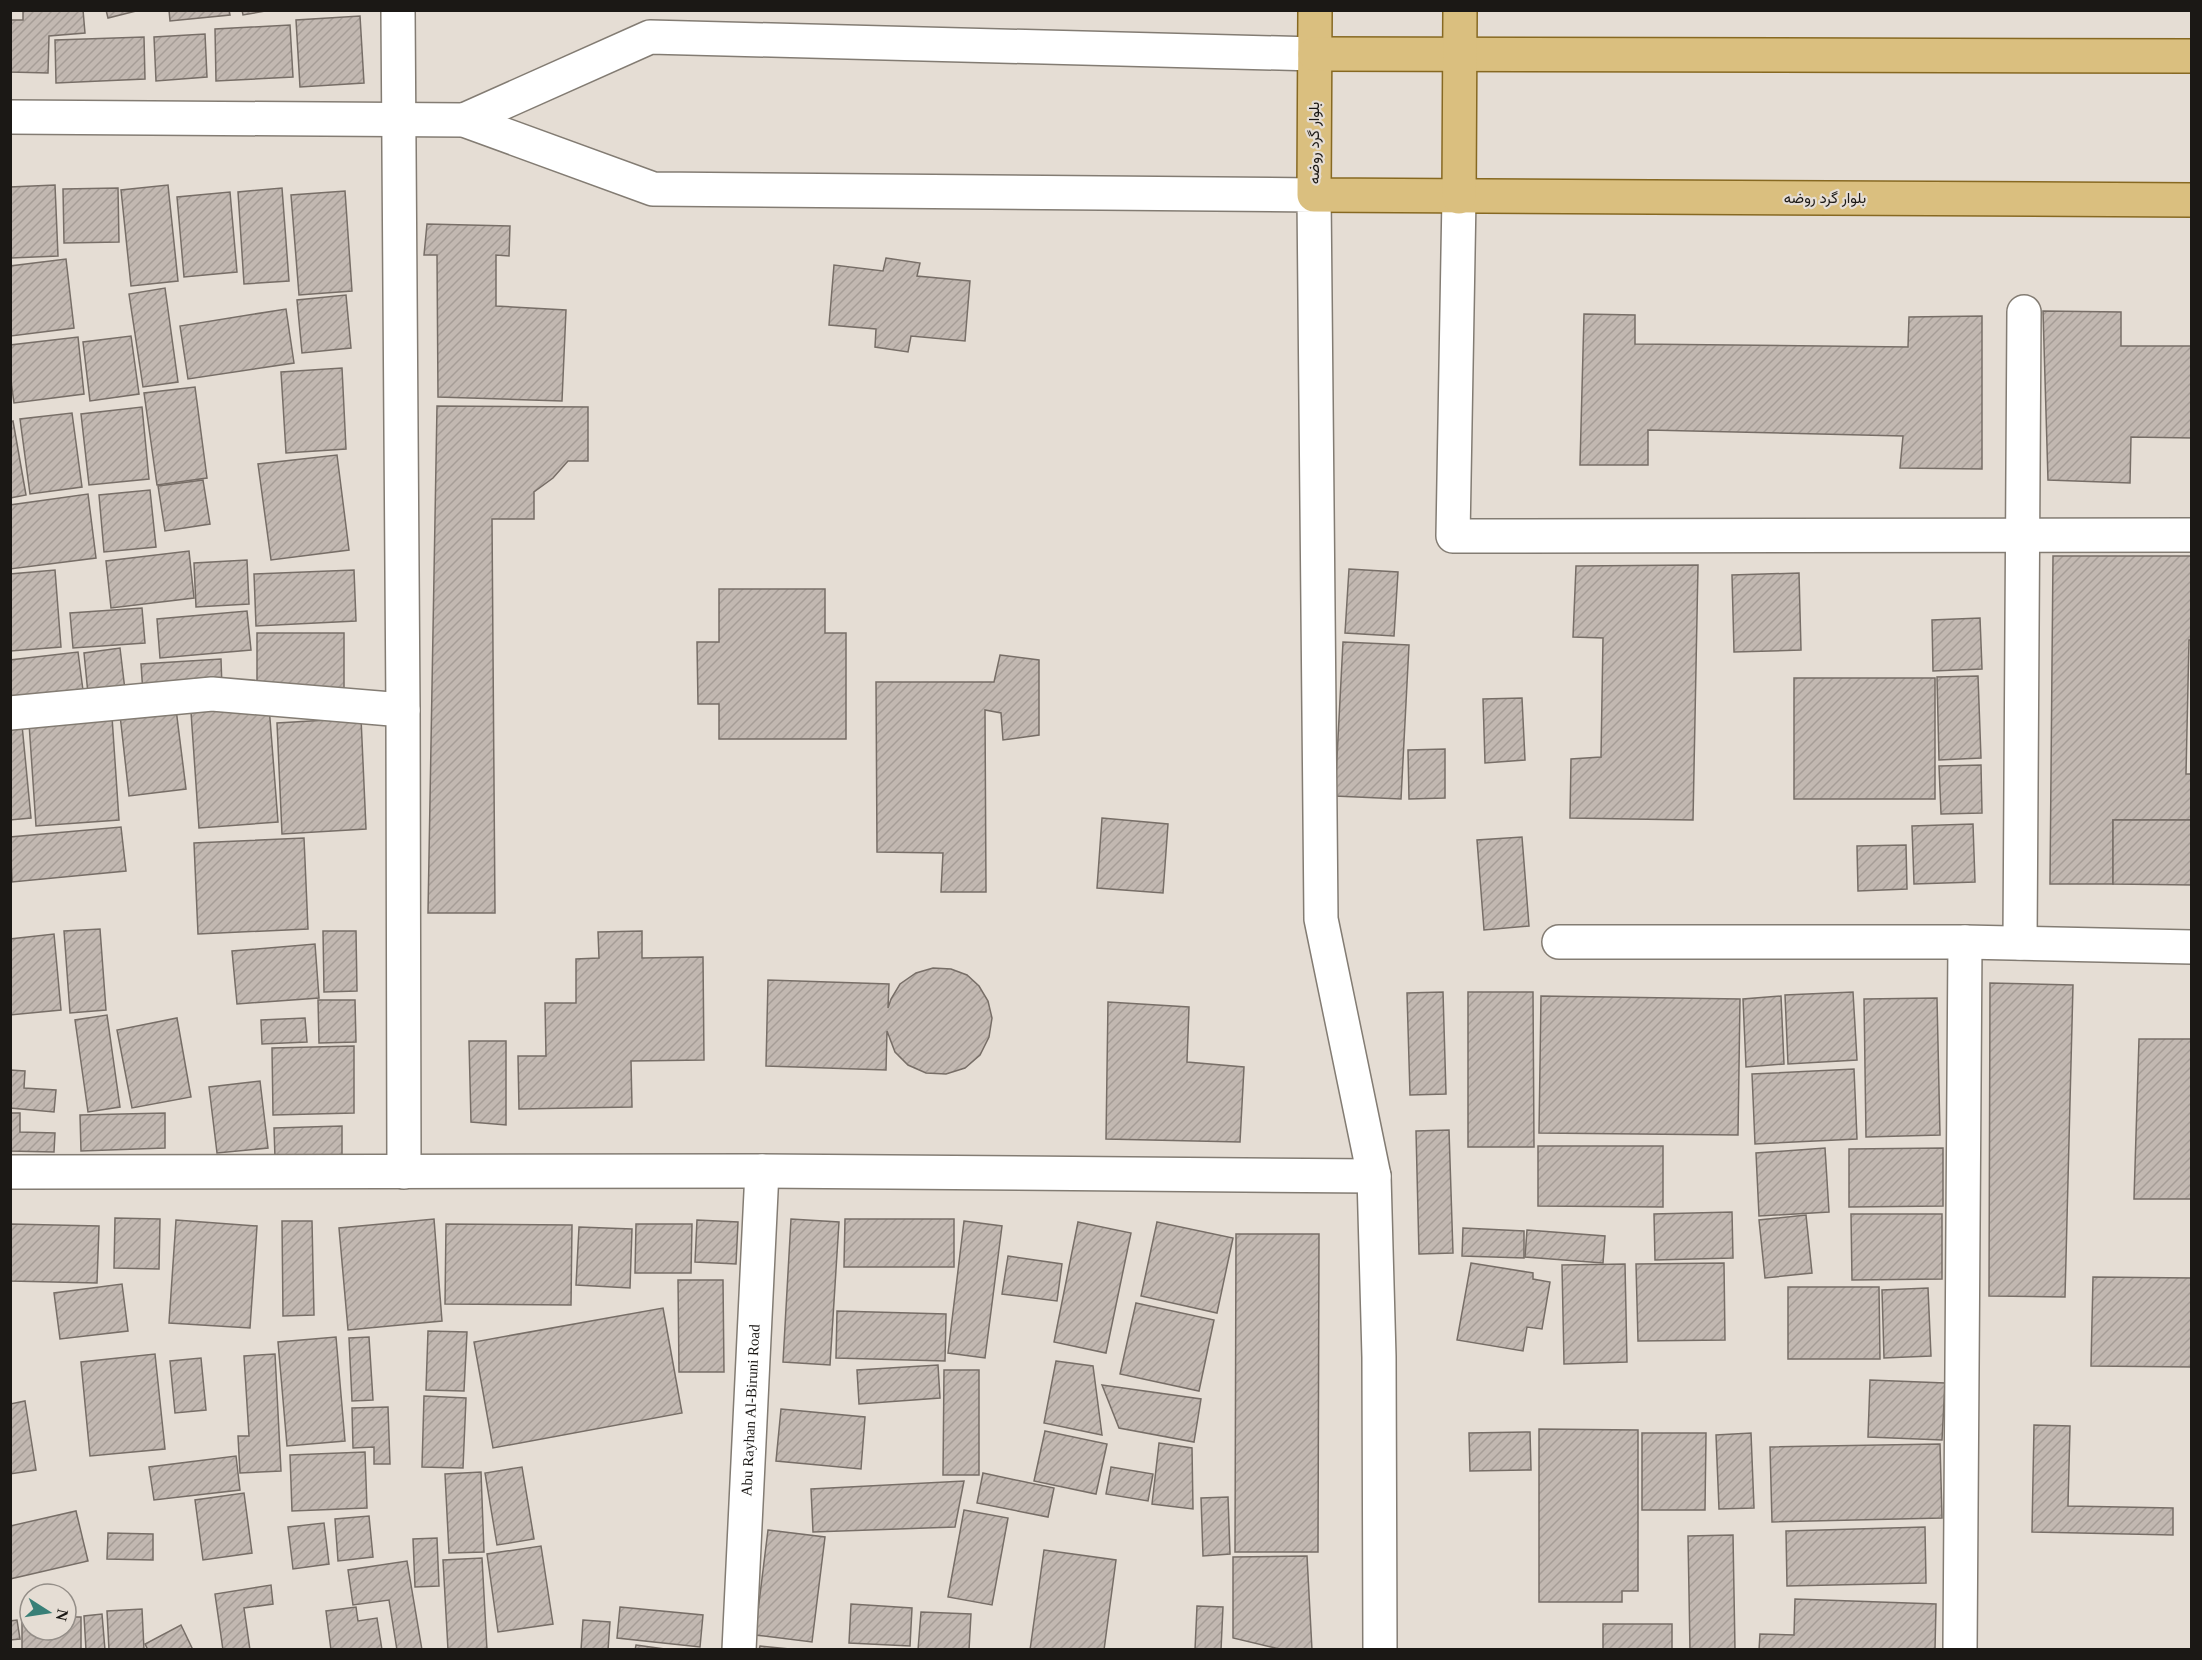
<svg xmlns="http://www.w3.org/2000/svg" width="2202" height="1660" font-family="'Times New Roman',Vazirmatn,serif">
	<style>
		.building { fill: url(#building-hatch); stroke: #776e67; stroke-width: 1.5 }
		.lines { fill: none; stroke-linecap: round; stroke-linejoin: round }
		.minor-casing { stroke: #837c73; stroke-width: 36 }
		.major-casing { stroke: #876922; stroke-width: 36 }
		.minor { stroke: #fff; stroke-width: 33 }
		.major { stroke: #dabf7f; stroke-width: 33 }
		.labels { text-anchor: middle; stroke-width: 4.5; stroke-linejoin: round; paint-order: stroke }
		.street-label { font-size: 15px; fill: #1b1815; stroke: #e5ddd4 }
	</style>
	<defs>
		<pattern id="building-hatch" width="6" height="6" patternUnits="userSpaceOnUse" patternTransform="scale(1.5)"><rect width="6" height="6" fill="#c2b8b1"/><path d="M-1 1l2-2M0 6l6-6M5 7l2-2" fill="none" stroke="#a69d97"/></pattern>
	</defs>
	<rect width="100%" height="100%" fill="#e5ddd4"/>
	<g class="building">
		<path d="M23,10H83L85,33L49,36L48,73L10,72V20H23Z"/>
		<path d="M106,10H140L108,18Z"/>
		<path d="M169,10H229L230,15L170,21Z"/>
		<path d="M242,10H271L243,15Z"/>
		<path d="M360,16L364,83L300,87L296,20Z"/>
		<path d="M290,25L293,77L216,81L215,29Z"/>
		<path d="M205,34L207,77L156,81L154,37Z"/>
		<path d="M144,37L145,79L56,83L55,40Z"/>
		<path d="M55,185L58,256L11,258L10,187Z"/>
		<path d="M168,185L178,281L131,286L121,190Z"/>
		<path d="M118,188L119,242L64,243L63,189Z"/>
		<path d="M282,188L289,281L244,284L238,192Z"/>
		<path d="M345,191L352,291L299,295L291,195Z"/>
		<path d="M230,192L237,272L184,277L177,197Z"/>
		<path d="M427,224L510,226L509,256L496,255V306L566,310L562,401L438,397L437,255H424Z"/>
		<path d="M886,258L920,263L917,276L970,281L965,341L911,336L908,352L875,347L876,329L829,325L834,265L883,271Z"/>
		<path d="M66,259L74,328L11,336L10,266Z"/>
		<path d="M165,288L178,382L143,387L129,294Z"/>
		<path d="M346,295L351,348L302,353L297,300Z"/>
		<path d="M286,309L294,363L188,379L180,326Z"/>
		<path d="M2043,311L2121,312V346H2192V438L2131,437L2130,483L2048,480Z"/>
		<path d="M1584,314L1635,315V344L1908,347L1909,317L1982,316V469L1900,468L1903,436L1648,430V465H1580Z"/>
		<path d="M131,336L139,394L90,401L83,342Z"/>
		<path d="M78,337L84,394L14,403L10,374V345Z"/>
		<path d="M342,368L346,449L286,453L281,372Z"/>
		<path d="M195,387L207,478L157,485L144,393Z"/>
		<path d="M437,406L588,407V461H568L553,478L534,492V519H492L495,913H428Z"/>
		<path d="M142,407L149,479L89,485L81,414Z"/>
		<path d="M72,413L82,487L30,494L20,419Z"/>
		<path d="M13,421L26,495L10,498V422Z"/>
		<path d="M337,455L349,550L271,560L258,464Z"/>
		<path d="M203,480L210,524L165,531L158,486Z"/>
		<path d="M150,490L156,547L104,552L99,495Z"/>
		<path d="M88,494L96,558L10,569V505Z"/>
		<path d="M189,551L194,598L111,608L106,561Z"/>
		<path d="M2053,556H2192V640H2189L2186,774H2192V820H2113V884H2050Z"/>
		<path d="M247,560L249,604L196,607L194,563Z"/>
		<path d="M1698,565L1693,820L1570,818L1571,759L1601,757L1603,638L1573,637L1576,566Z"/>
		<path d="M1349,569L1398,572L1394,636L1345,633Z"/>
		<path d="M55,570L61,647L11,651L10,574Z"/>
		<path d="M354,570L356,621L256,626L254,574Z"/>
		<path d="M1799,573L1801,650L1734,652L1732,575Z"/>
		<path d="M719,589H825V633H846V739H719V704H698L697,642H719Z"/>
		<path d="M142,608L145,643L73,648L70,613Z"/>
		<path d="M247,611L251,650L160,658L157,619Z"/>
		<path d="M1980,618L1982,669L1933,671L1932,620Z"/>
		<rect x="257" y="633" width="87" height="59"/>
		<path d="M1343,642L1409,645L1401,799L1335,796Z"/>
		<path d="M120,648L125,690L88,694L84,653Z"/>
		<path d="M78,652L84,698L10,707V660Z"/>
		<path d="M1000,655L1039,660V735L1003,740L1001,713L985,710L986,892H941L943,853L877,852L876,682H994Z"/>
		<path d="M221,659L222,688L143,693L141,664Z"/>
		<path d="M1978,676L1981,758L1939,760L1937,677Z"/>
		<rect x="1794" y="678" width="141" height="121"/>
		<path d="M1522,698L1525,760L1485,763L1483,699Z"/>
		<path d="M269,706L278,822L199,828L191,712Z"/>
		<path d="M176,709L186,789L129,796L120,715Z"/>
		<path d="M112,717L119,820L36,826L29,723Z"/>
		<path d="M361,718L366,829L282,834L277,723Z"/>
		<path d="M22,725L31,818L10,820V726Z"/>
		<path d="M1445,749V798L1409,799L1408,750Z"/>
		<path d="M1981,765L1982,813L1941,814L1939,766Z"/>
		<path d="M1102,818L1168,824L1163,893L1097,888Z"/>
		<path d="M2113,820H2192V885L2113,884Z"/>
		<path d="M1973,824L1975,882L1914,884L1912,826Z"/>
		<path d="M121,827L126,871L12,882L10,837Z"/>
		<path d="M1522,837L1529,926L1484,930L1477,840Z"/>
		<path d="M304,838L308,929L198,934L194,843Z"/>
		<path d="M1906,845L1907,889L1858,891L1857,846Z"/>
		<path d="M100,929L106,1010L70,1013L64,931Z"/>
		<path d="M323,931H356L357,991L324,992Z"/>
		<path d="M642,931V958L703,957L704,1060L631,1061L632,1107L519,1109L518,1056H546L545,1003H576V959L599,958L598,932Z"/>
		<path d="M54,934L61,1010L10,1015V939Z"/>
		<path d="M315,944L319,998L237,1004L232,951Z"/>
		<path d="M933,968L951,969L967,975L979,986L988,1001L992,1018L989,1037L980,1055L965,1068L946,1074L926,1073L908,1065L895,1052L887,1031L886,1070L766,1066L768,980L889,984L888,1008L891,999L900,984L916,973Z"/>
		<path d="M1990,983L2073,985L2065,1297L1989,1296Z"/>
		<path d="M1443,992L1446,1094L1410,1095L1407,993Z"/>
		<path d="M1468,992H1533L1534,1147H1468Z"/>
		<path d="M1853,992L1857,1060L1788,1064L1785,995Z"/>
		<path d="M1541,996L1740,999L1738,1135L1539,1133Z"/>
		<path d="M1781,996L1784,1064L1746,1067L1743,999Z"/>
		<path d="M1937,998L1940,1135L1866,1137L1864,999Z"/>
		<path d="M318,1000H355L356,1042L319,1043Z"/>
		<path d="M1108,1002L1189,1007L1187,1062L1244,1067L1240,1142L1106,1139Z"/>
		<path d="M107,1015L120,1107L88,1112L75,1020Z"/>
		<path d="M177,1018L191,1097L132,1108L117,1030Z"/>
		<path d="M305,1018L307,1042L262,1044L261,1020Z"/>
		<path d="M2139,1039H2192V1199H2134Z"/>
		<path d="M469,1041H506V1125L471,1122Z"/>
		<path d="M354,1046V1113L273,1115L272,1048Z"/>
		<path d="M1854,1069L1857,1139L1755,1144L1752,1074Z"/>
		<path d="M10,1070L25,1071L24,1088L56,1090L54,1112L10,1108Z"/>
		<path d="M260,1081L268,1148L217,1153L209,1087Z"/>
		<path d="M10,1113H20V1132L55,1133L54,1152L10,1151Z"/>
		<path d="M165,1113V1148L81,1151L80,1115Z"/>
		<path d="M342,1126V1156L275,1158L274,1128Z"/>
		<path d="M1449,1130L1453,1253L1419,1254L1416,1131Z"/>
		<path d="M1538,1146H1663V1207L1538,1206Z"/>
		<path d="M1825,1148L1829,1212L1759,1216L1756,1153Z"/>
		<path d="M1943,1148V1206L1849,1207V1149Z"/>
		<path d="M1732,1212L1733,1258L1655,1260L1654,1214Z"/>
		<path d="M1851,1214H1942V1279L1852,1280Z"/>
		<path d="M1806,1215L1812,1273L1765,1278L1759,1220Z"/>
		<path d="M115,1218L160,1219L159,1269L114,1268Z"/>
		<path d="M434,1219L442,1321L348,1330L339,1228Z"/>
		<path d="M791,1219L839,1222L830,1365L783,1362Z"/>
		<path d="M845,1219H954V1267H844Z"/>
		<path d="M176,1220L257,1226L250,1328L169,1323Z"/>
		<path d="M697,1220L738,1222L736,1264L695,1262Z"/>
		<path d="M282,1221H312L314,1315L283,1316Z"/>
		<path d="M964,1221L1002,1226L985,1358L948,1353Z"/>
		<path d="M1078,1222L1131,1233L1106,1353L1054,1342Z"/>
		<path d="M1157,1222L1233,1238L1217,1313L1141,1296Z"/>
		<path d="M10,1224L99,1226L97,1283L10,1281Z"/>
		<path d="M446,1224L572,1225L571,1305L445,1304Z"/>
		<path d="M636,1224H692L691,1273H635Z"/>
		<path d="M579,1227L632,1229L630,1288L576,1285Z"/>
		<path d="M1463,1228L1524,1231V1258L1462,1256Z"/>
		<path d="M1527,1230L1605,1236L1603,1263L1525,1257Z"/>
		<path d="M1236,1234H1319L1318,1552H1235Z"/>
		<path d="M1008,1256L1062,1264L1057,1301L1002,1294Z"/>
		<path d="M1471,1263L1533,1273V1279L1550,1282L1542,1329L1527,1327L1523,1351L1457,1340Z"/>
		<path d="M1724,1263L1725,1340L1638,1341L1636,1264Z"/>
		<path d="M1625,1264L1627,1362L1564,1364L1562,1265Z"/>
		<path d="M2093,1277L2192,1278V1367L2091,1366Z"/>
		<path d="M678,1280H723L724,1372H679Z"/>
		<path d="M122,1284L128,1331L60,1339L54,1293Z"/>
		<path d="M1788,1287H1879L1880,1359H1788Z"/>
		<path d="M1928,1288L1931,1356L1884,1358L1882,1290Z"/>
		<path d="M1136,1303L1214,1320L1199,1391L1120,1374Z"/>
		<path d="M663,1308L682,1413L493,1448L474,1342Z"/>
		<path d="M837,1311L946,1314L945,1361L836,1358Z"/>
		<path d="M428,1331L467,1332L464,1391L426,1390Z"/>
		<path d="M336,1337L345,1441L287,1446L278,1342Z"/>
		<path d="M369,1337L373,1400L352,1401L349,1338Z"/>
		<path d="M155,1354L165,1449L90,1456L81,1362Z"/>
		<path d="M275,1354L281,1471L240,1473L238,1436H249L244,1356Z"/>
		<path d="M201,1358L206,1410L175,1413L170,1361Z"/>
		<path d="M1056,1361L1093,1366L1102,1435L1044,1423Z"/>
		<path d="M938,1365L940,1398L859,1404L857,1370Z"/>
		<path d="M944,1370H979V1475H943Z"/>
		<path d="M1870,1380L1945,1383L1942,1440L1868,1437Z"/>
		<path d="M1102,1385L1201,1399L1194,1442L1119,1428Z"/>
		<path d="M424,1396L466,1398L463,1468L422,1467Z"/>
		<path d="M25,1401L36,1470L10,1474V1404Z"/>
		<path d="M388,1407L390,1464H374V1447L353,1448L352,1408Z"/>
		<path d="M781,1409L865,1417L861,1469L776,1461Z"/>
		<path d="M2034,1425L2070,1426L2068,1506L2173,1508V1535L2032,1532Z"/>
		<path d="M1539,1429L1638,1430V1591H1622V1602H1539Z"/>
		<path d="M1045,1431L1107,1444L1096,1494L1034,1481Z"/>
		<path d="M1530,1432L1531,1470L1470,1471L1469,1433Z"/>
		<path d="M1642,1433H1706L1705,1510H1642Z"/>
		<path d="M1751,1433L1754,1508L1719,1509L1716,1435Z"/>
		<path d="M1159,1443L1192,1448L1193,1509L1152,1504Z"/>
		<path d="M1940,1444L1942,1518L1772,1522L1770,1447Z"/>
		<path d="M365,1452L367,1508L292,1511L290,1455Z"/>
		<path d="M236,1456L240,1490L154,1500L149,1467Z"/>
		<path d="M522,1467L534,1539L497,1545L485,1473Z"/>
		<path d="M1111,1467L1153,1474L1148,1501L1106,1494Z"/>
		<path d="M481,1472L484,1552L449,1553L445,1474Z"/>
		<path d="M983,1473L1054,1488L1048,1517L977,1503Z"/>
		<path d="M964,1481L955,1527L813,1532L811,1489Z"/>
		<path d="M244,1493L252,1553L203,1560L195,1500Z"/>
		<path d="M1228,1497L1230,1554L1203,1556L1201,1498Z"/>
		<path d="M964,1510L1008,1518L992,1605L948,1597Z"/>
		<path d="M76,1511L88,1561L10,1579V1526Z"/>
		<path d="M369,1516L373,1557L338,1561L335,1519Z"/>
		<path d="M324,1523L329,1564L293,1569L288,1527Z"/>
		<path d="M1925,1527L1926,1583L1787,1586L1786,1531Z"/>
		<path d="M768,1530L825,1537L812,1642L755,1635Z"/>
		<path d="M108,1533L153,1534V1560L107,1559Z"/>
		<path d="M1733,1535L1735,1650H1690L1688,1536Z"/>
		<path d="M437,1538L439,1586L415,1587L413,1539Z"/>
		<path d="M541,1546L553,1624L498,1632L487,1554Z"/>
		<path d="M1044,1550L1116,1560L1104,1650H1030Z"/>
		<path d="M1307,1556L1312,1650H1284L1233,1638V1557Z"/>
		<path d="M482,1558L487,1650H448L443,1560Z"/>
		<path d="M407,1561L422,1650H397L389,1600L353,1605L348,1570Z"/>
		<path d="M271,1585L273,1604L244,1608L250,1650H223L215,1594Z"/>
		<path d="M1795,1599L1936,1604L1935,1650H1759L1760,1634L1794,1635Z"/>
		<path d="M851,1604L912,1608L910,1646L849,1643Z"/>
		<path d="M1197,1606L1223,1607L1221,1650H1195Z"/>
		<path d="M356,1607L358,1621L377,1618L382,1650H331L326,1611Z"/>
		<path d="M620,1607L703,1615L700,1647L617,1638Z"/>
		<path d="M142,1609L144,1650H109L107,1611Z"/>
		<path d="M921,1612L971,1614L969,1650H918Z"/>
		<path d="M102,1614L105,1650H86L84,1616Z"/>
		<path d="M66,1617H81V1650H22V1618H30V1630H66Z"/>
		<path d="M17,1620L20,1639L10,1640V1621Z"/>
		<path d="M583,1620L610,1622L608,1650H581Z"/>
		<rect x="1603" y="1624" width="69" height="26"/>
		<path d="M181,1625L193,1650H148L145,1644Z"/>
		<path d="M636,1645L672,1650H635Z"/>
		<path d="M760,1646L800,1650H759Z"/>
	</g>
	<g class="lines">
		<g class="minor-casing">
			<g id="minor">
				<path d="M398,10L403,710L404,1172"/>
				<path d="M10,117L464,120L653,189L1314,195L1321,919L1374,1176L1379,1357L1380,1650"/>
				<path d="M464,120L650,37L1315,54"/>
				<path d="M1459,197L1453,536L2192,535"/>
				<path d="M10,713L212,694L403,710"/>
				<path d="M1559,942H1965L2192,947"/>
				<path d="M2020,943L2024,312"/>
				<path d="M10,1172L762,1171L1374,1176"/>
				<path id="s1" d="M739,1650L762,1171"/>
				<path d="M1960,1650L1965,942"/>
			</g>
		</g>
		<g class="major-casing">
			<g id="major">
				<path d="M1315,10L1314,195L2192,200"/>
				<path d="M1315,54L2192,56"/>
				<path d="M1459,197L1460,10"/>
			</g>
		</g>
		<use href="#minor" class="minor"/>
		<use href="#major" class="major"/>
	</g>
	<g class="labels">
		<g class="street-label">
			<text transform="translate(1314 143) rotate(-90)" y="5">بلوار گرد روضه</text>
			<text x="1825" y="203">بلوار گرد روضه</text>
			<text dy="5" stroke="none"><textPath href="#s1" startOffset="240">Abu Rayhan Al-Biruni Road</textPath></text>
		</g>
	</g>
	<rect width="2202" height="1660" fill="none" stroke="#1b1815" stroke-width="24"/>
	<g transform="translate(48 1612) rotate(102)"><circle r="28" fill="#e5ddd4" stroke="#948e88" stroke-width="1.5"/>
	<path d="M0-4.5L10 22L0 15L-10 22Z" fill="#387f77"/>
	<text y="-9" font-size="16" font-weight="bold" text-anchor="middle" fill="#1b1815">N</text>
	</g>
</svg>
